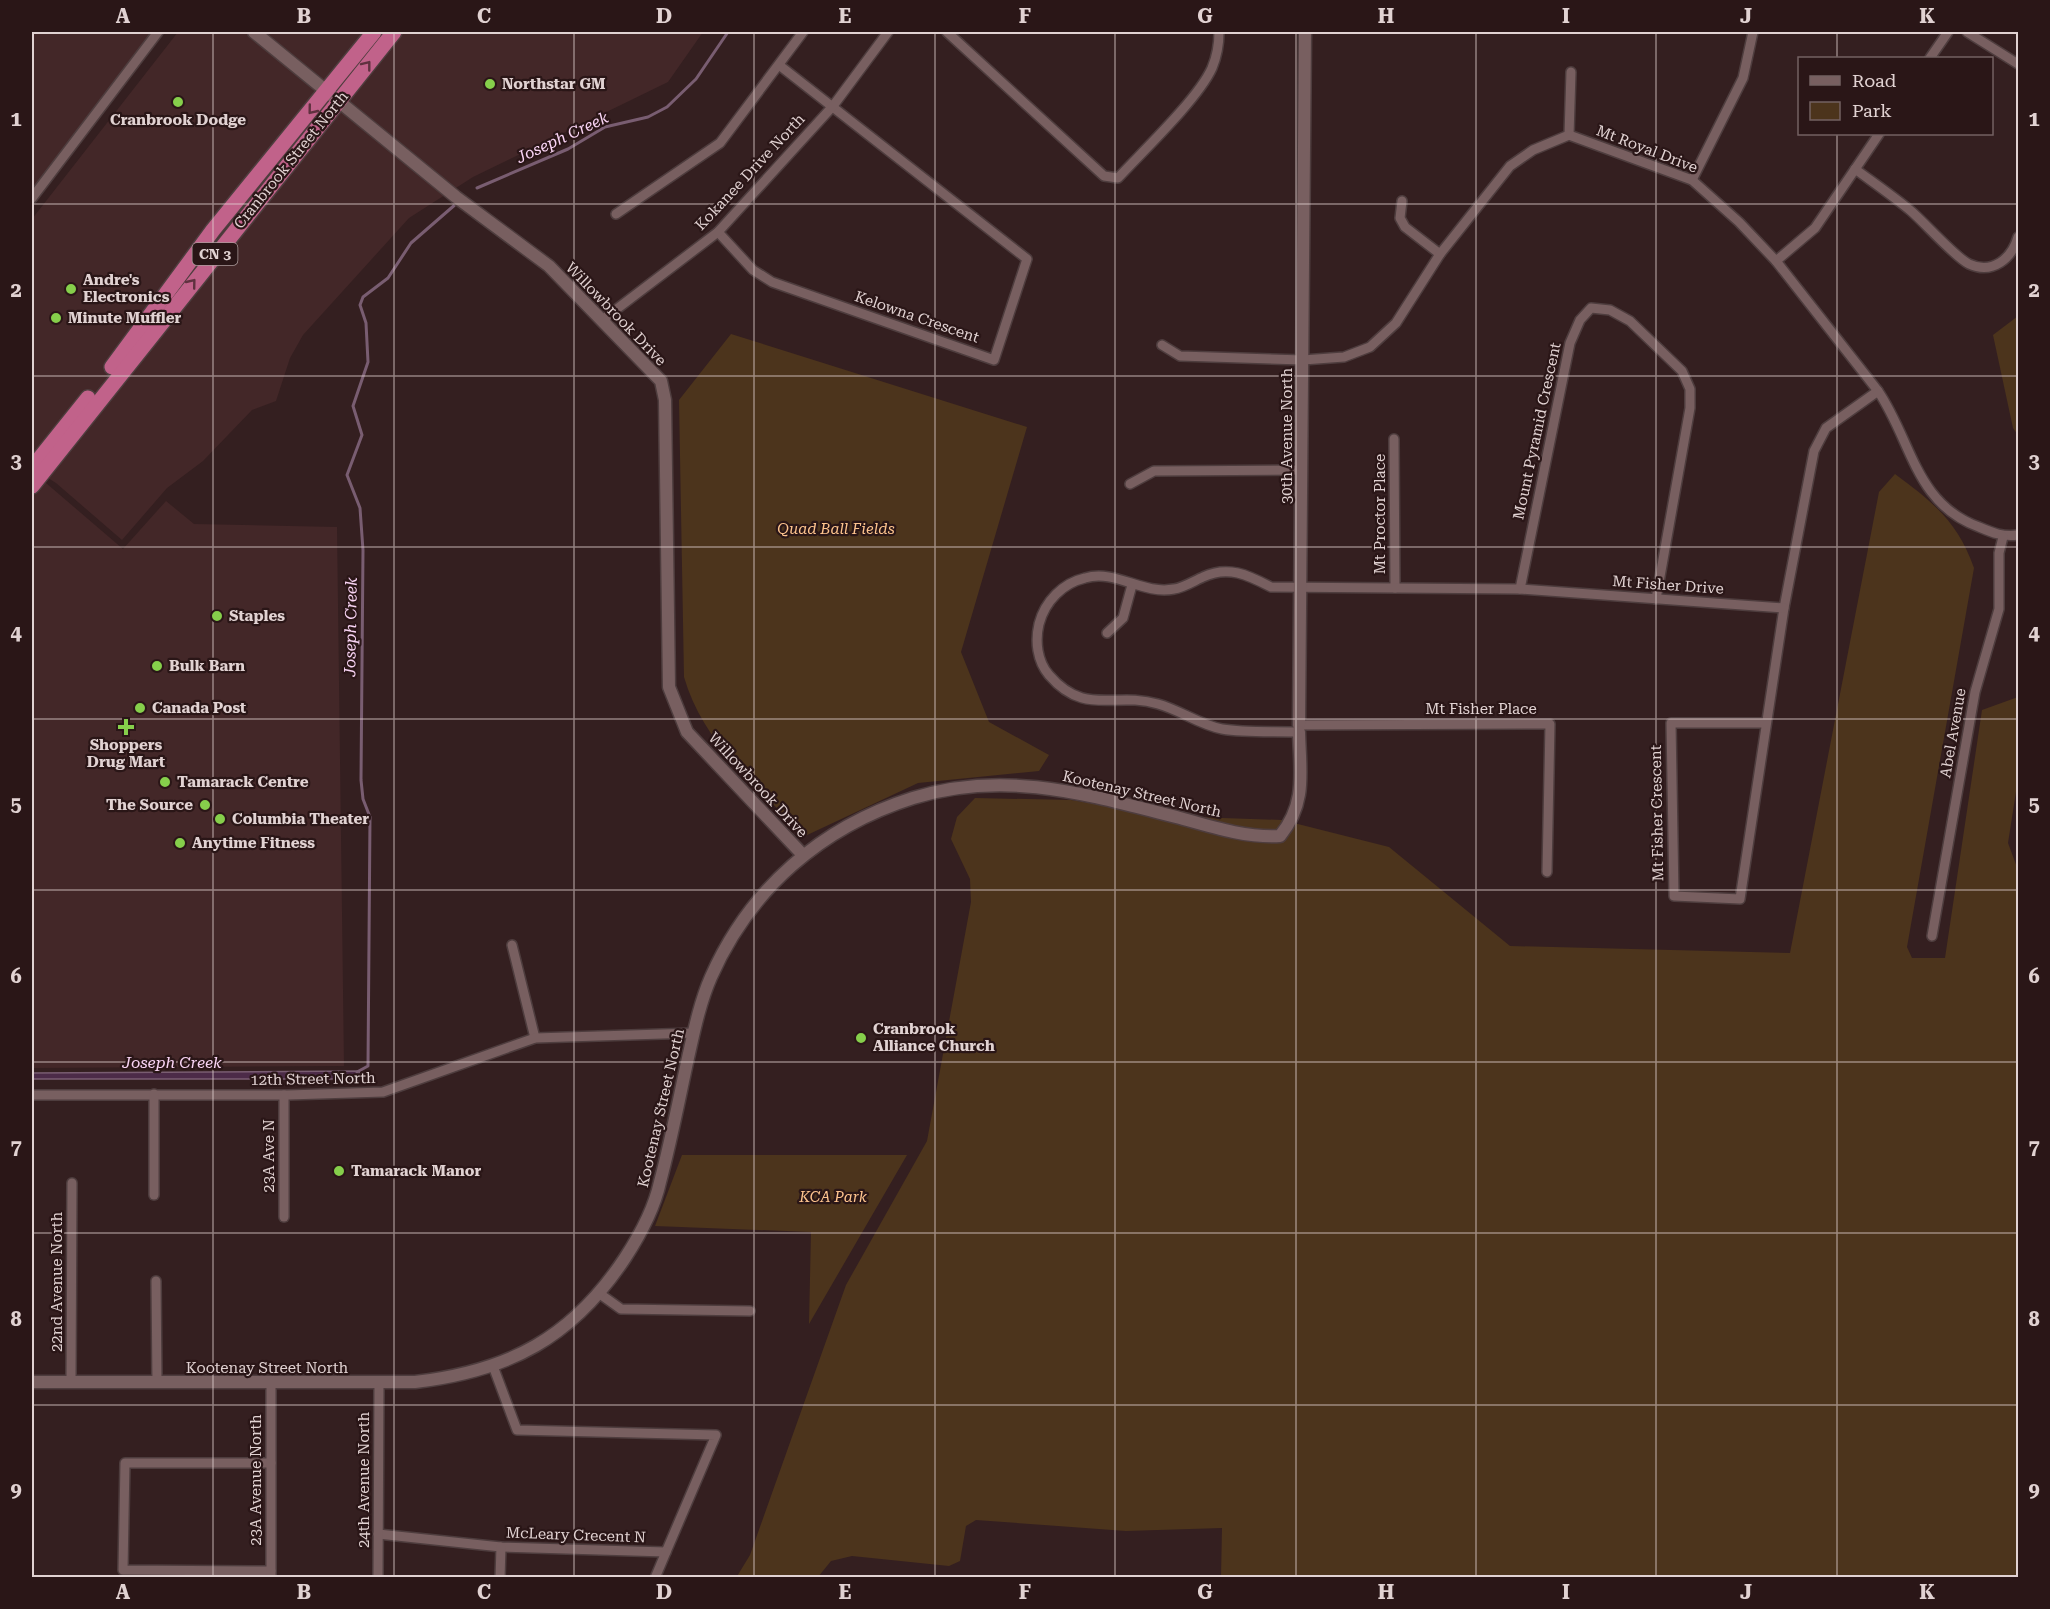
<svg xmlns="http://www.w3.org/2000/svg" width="2050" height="1609" font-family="'Roboto Serif',serif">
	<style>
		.built { fill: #432728 }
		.green { fill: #4c341c }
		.water { fill: #4c2b48; stroke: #795d71; stroke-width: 1.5 }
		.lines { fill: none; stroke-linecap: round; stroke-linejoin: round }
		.stream { stroke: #795d71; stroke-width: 3 }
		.minor-casing { stroke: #4e3d3e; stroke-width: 12 }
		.tertiary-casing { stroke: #4e3d3e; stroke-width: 15 }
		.trunk-casing { stroke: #4e3d3e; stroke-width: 18 }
		.minor { stroke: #785f60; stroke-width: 9 }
		.tertiary { stroke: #785f60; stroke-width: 12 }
		.trunk { stroke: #c1628a; stroke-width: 15 }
		.oneway { stroke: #5f313f }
		.grid { fill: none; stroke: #e1d2d2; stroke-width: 1.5; stroke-opacity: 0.55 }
		.poi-dot { fill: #86cf4b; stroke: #2a1617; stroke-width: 2 }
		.labels { text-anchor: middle; stroke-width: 4.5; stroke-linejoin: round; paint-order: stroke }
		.shield { fill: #2a1617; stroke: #aa9a9a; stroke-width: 1.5 }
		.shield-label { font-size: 14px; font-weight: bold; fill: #e1d2d2 }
		.poi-label { font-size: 15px; font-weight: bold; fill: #e1d2d2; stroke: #2a1617; text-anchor: start }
		.street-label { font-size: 15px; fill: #e1d2d2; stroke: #2a1617 }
		.park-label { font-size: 15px; font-style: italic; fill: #fec48e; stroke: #2a1617 }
		.water-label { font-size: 16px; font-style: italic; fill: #f9d4f4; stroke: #2a1617 }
		.neatline { fill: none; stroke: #e1d2d2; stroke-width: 2 }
		.grid-label { font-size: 20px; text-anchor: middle; font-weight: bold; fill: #e1d2d2 }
	</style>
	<rect width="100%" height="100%" fill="#341f20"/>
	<g class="built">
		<path d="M32,32H164L32,199Z"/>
		<path d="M178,32H703L668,82L473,177L409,218L303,335L290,358L276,401L252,410L203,461L167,488L122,540L56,483L32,468V219Z"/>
		<path d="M39,477L123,549L166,501L194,524L337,527L344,1066L32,1068V486Z"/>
	</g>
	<g class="green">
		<path d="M2018,316V435L2013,428L1993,335Z"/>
		<path d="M731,334L1027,427L961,652L989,722L1049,755L1039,771L918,783L805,836C758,788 703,743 684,677L679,400Z"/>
		<path d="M1895,474C1933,502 1958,522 1974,568L1907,947L1912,958H1945L1982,710L2018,697V779L2008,843L2018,870V1577H1221L1222,1528L1126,1531L976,1520L966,1526L960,1561L949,1566L852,1556L831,1561L818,1577L736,1578L750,1555L846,1285L927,1141L971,902L970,879L951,839L957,817L975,798L1071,800L1166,816L1282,820L1389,847L1510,946L1790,953L1879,492Z"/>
		<path d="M682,1155H907L809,1324L811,1232L655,1226Z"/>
	</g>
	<path class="water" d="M360,1071L358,1079H32V1073Z"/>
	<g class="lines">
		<g class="stream">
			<path d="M477,188L568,149L605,127L648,117L667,107L696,79L728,32"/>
			<path d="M357,1072L368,1066L370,817L363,799L361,780L363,550L360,508L347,475L362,435L353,406L368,362L366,323L360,305L363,297L388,278L411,243L457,203"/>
		</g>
		<g class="minor-casing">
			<g id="minor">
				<path d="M947,32L1104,176L1118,178C1143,151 1198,99 1212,68C1217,56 1219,44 1219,32"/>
				<path d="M1967,32L2018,64"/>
				<path d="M1930,58L1948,32"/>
				<path d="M1569,135L1571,72"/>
				<path d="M1855,169C1874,183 1893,196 1911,211C1925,223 1956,258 1969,264C1993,275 2012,258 2018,237"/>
				<path d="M1692,180L1743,78L1753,32"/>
				<path d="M32,198L158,32"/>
				<path d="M1402,201L1400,218L1405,227L1440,254"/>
				<path d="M616,214L720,143L803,32"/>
				<path d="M718,232L753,270L772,282L994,360L1027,259L779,65"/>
				<path d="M1776,261L1815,228L1879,134"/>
				<path d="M601,321L718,232L833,106L888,32"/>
				<path d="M1162,345L1180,356L1303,360L1344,357L1370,347L1396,323L1440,254L1510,166L1533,150L1569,135L1692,180L1739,222L1776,261L1878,391C1912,441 1915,504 1979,527C1993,533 2003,537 2018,535"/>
				<path d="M1394,439L1395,588"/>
				<path d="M1130,484L1154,471L1302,470"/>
				<path d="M1520,589L1570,343L1580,320L1591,308L1610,310L1630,321L1682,371L1690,389V408L1656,599"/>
				<path d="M1107,633L1123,618L1132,585"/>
				<path d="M1766,723H1671L1674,896L1740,899L1784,608L1814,451L1826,428L1878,391"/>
				<path d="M1547,872L1550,724L1299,725V732C1274,731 1246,733 1222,729C1200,725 1180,710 1158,704C1114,691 1085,717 1049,675C1037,661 1035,641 1039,624C1045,601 1063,583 1085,578C1116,569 1142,595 1174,589C1183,588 1194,581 1203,577C1228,565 1248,575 1271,587L1520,589L1784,608"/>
				<path d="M1932,936L1975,692L1999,609V553L2003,537"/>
				<path d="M512,945L535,1038"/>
				<path d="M32,1095H288L383,1092L535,1038L694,1033"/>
				<path d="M284,1095V1217"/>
				<path d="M154,1195V1094"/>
				<path d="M156,1281L157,1383"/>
				<path d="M600,1294L621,1309L750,1311"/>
				<path d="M71,1382L72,1183"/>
				<path d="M378,1534L501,1547L666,1552L716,1435L517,1430L493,1366"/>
				<path d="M271,1571L123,1570L125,1463H271"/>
				<path d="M271,1578V1383"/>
				<path d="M378,1578L379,1383"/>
				<path d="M500,1578L501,1547"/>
				<path d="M655,1578L666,1552"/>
			</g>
		</g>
		<g class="tertiary-casing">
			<g id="tertiary">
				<path d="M254,32L456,197L549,266L661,381L665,400L669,687L687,732L802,854"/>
				<path d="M1299,725L1305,32"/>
				<path d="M32,1382H415C509,1371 572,1338 625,1258C640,1235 654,1210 660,1182C671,1141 679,1099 688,1058C694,1031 700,1002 711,977C750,889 821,827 913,798C1006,769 1089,795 1180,818C1212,827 1247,838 1280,836C1307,803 1300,772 1299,732"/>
			</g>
		</g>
		<g class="trunk-casing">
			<g id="trunk">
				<path d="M112,367L213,230L374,32"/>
				<path d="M32,468L88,398"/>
				<path d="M32,486L394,32"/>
			</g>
		</g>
		<use href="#minor" class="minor"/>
		<use href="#tertiary" class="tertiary"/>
		<use href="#trunk" class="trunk"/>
	</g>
	<defs><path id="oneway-chevron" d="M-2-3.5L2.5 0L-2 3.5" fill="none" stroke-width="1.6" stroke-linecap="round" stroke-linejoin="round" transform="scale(1.5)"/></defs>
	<g class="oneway">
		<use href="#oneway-chevron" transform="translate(367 65) rotate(-52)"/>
		<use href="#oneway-chevron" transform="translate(312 110) rotate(129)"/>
		<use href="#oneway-chevron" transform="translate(192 283) rotate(-51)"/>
	</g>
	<path class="grid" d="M213,32V1578M394,32V1578M574,32V1578M754,32V1578M935,32V1578M1115,32V1578M1296,32V1578M1476,32V1578M1656,32V1578M1837,32V58M1837,134V1578M32,204H2018M32,376H2018M32,547H2018M32,719H2018M32,890H2018M32,1062H2018M32,1233H2018M32,1405H2018"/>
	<g class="poi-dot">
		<circle cx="490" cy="84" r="6"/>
		<circle cx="178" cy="102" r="6"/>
		<circle cx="71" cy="289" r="6"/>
		<circle cx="56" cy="318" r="6"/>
		<circle cx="217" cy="616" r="6"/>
		<circle cx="157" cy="666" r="6"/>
		<circle cx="140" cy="708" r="6"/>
		<path d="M123 718h6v6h6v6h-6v6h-6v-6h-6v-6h6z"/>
		<circle cx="165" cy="782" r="6"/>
		<circle cx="205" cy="805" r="6"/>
		<circle cx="220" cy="819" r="6"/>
		<circle cx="180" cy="843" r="6"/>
		<circle cx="861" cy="1038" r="6"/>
		<circle cx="339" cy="1171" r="6"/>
	</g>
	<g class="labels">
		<rect class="shield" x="192.5" y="243" width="45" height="22" rx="4.5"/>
		<g class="shield-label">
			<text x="215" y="259">CN 3</text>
		</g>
		<g class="poi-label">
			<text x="502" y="89">Northstar GM</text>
			<text x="178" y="125" text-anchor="middle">Cranbrook Dodge</text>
			<text x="83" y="285">Andre's<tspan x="83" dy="17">Electronics</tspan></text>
			<text x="68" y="323">Minute Muffler</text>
			<text x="229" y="621">Staples</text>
			<text x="169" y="671">Bulk Barn</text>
			<text x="152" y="713">Canada Post</text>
			<text x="126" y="750" text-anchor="middle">Shoppers<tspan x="126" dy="17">Drug Mart</tspan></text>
			<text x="177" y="787">Tamarack Centre</text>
			<text x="193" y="810" text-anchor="end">The Source</text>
			<text x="232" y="824">Columbia Theater</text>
			<text x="192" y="848">Anytime Fitness</text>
			<text x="873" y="1034">Cranbrook<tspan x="873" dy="17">Alliance Church</tspan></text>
			<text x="351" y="1176">Tamarack Manor</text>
		</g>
		<g class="street-label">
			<text transform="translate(1647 149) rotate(21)" y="5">Mt Royal Drive</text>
			<text transform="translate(291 160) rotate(-51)" y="5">Cranbrook Street North</text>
			<text transform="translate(750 172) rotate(-47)" y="5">Kokanee Drive North</text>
			<text transform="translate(616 314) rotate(46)" y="5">Willowbrook Drive</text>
			<text transform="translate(917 317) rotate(19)" y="5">Kelowna Crescent</text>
			<text transform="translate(1537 431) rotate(-78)" y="5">Mount Pyramid Crescent</text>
			<text transform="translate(1287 436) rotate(-90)" y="5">30th Avenue North</text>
			<text transform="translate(1380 514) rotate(-90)" y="5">Mt Proctor Place</text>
			<text transform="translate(1668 585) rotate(4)" y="5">Mt Fisher Drive</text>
			<text x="1481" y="714">Mt Fisher Place</text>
			<text transform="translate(1953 733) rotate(-80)" y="5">Abel Avenue</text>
			<text transform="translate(758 785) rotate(47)" y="5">Willowbrook Drive</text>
			<text transform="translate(1142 794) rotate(13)" y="5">Kootenay Street North</text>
			<text transform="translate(1657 813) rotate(-91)" y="5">Mt Fisher Crescent</text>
			<text transform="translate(313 1079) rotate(-1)" y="5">12th Street North</text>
			<text transform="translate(661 1108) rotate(-77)" y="5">Kootenay Street North</text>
			<text transform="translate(269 1156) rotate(-90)" y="5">23A Ave N</text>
			<text transform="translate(57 1282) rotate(-90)" y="5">22nd Avenue North</text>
			<text x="267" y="1373">Kootenay Street North</text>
			<text transform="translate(256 1480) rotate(-90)" y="5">23A Avenue North</text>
			<text transform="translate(364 1480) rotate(-90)" y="5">24th Avenue North</text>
			<text transform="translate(576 1535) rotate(2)" y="5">McLeary Crecent N</text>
		</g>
		<g class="park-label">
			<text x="836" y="534">Quad Ball Fields</text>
			<text x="833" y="1202">KCA Park</text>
		</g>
		<g class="water-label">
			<text transform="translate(562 137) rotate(-25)" y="6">Joseph Creek</text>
			<text transform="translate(350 627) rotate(-89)" y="6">Joseph Creek</text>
			<text x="172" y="1068">Joseph Creek</text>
		</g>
	</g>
	<rect width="2050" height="1609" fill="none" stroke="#2a1617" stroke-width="66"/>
	<rect x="1798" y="57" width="195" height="78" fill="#2a1617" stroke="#736162" stroke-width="1.5"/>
	<rect x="1810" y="76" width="30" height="9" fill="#785f60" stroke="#736162" stroke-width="1.5"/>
	<text x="1852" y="87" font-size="18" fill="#e1d2d2">Road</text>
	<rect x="1810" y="102" width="30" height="18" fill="#4c341c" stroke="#736162" stroke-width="1.5"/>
	<text x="1852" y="117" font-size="18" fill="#e1d2d2">Park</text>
	<rect x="33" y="33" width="1984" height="1543" class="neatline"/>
	<g class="grid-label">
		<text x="123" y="23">A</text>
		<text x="304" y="23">B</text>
		<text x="484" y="23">C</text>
		<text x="664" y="23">D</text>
		<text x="845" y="23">E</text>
		<text x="1025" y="23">F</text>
		<text x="1205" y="23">G</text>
		<text x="1386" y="23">H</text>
		<text x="1566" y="23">I</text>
		<text x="1746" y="23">J</text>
		<text x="1927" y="23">K</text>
		<text x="16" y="126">1</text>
		<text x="2034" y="126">1</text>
		<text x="16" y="297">2</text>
		<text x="2034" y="297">2</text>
		<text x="16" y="468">3</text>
		<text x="2034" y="468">3</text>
		<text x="16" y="640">4</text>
		<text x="2034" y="640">4</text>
		<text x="16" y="811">5</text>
		<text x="2034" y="811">5</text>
		<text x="16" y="983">6</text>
		<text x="2034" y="983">6</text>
		<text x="16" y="1154">7</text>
		<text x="2034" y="1154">7</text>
		<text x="16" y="1326">8</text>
		<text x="2034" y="1326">8</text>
		<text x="16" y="1497">9</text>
		<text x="2034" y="1497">9</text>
		<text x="123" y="1599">A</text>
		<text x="304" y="1599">B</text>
		<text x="484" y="1599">C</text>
		<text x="664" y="1599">D</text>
		<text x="845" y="1599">E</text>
		<text x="1025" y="1599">F</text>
		<text x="1205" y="1599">G</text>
		<text x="1386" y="1599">H</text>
		<text x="1566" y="1599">I</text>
		<text x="1746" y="1599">J</text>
		<text x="1927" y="1599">K</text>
	</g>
</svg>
